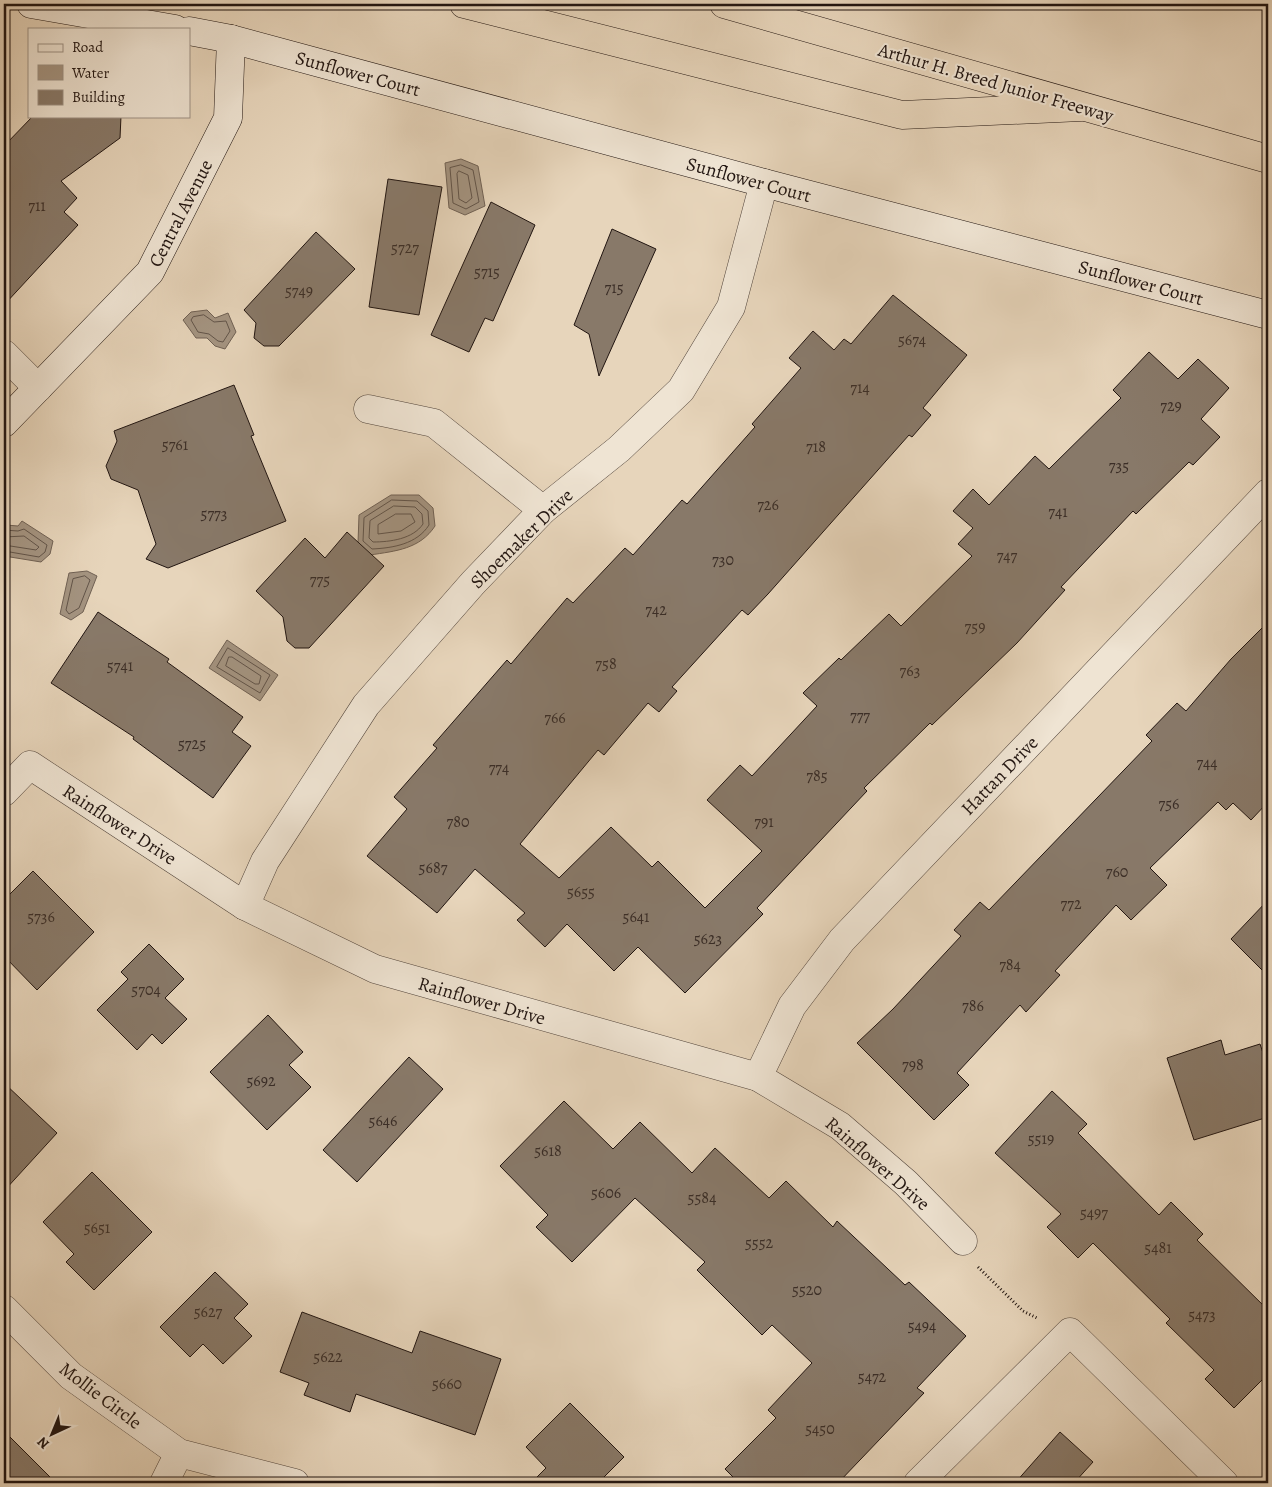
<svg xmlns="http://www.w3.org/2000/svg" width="1272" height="1487" font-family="Alegreya,serif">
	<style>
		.water { fill: #a49481; stroke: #706154 }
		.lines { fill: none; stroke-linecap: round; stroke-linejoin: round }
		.shore { stroke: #625449; stroke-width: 1 }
		.building { fill: #887969; stroke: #211511 }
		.street-casing { stroke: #52453c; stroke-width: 29 }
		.secondary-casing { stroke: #211511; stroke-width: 29 }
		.highway-casing { stroke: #211511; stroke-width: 29 }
		.path { stroke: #211511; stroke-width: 3; stroke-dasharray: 1 2.5; stroke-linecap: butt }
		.street { stroke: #efe4d3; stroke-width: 28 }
		.secondary { stroke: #efe4d3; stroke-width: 28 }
		.highway { stroke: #e7d5bb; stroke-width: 28 }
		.labels { text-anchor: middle; stroke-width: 4; stroke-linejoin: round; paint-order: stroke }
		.number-label { font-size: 16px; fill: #3b2e27 }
		.street-label { font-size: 19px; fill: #211511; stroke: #efe4d3 }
	</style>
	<rect width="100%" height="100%" fill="#e7d5bb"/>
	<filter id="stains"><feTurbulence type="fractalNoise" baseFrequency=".004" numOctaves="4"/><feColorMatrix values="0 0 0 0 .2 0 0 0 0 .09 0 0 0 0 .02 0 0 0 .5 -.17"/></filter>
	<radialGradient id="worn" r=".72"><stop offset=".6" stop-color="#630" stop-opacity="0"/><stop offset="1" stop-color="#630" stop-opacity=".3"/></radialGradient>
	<g class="water">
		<path d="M461,159L478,166L485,206L465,215L449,208L445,163Z"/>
		<path d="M207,310L215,318L228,313L236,332L225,349L215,346L207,338H196L183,320L191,312Z"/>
		<path d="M391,495H419L433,508L435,526C420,549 396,551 370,555L358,543L359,515Z"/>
		<path d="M22,521L53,541L50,554L41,562L4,556L6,525L18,526Z"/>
		<path d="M87,571L97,576L83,612L71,620L60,614L69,573Z"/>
		<path d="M227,640L278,675L260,701L209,668Z"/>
	</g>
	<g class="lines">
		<g class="shore">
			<path d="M461,165L473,170L479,202L466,209L453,203L450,168Z"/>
			<path d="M459,171L468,175L472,198L466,203L459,199L457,174Z"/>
			<path d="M204,315L214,322L226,321L230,331L223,342L218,341L209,334L198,332L191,320L193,317Z"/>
			<path d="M392,500L417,501L428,511L429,525C417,544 393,548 372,549L363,541L364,518Z"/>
			<path d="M394,506L415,507L422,514L423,524C413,539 390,542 373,542L369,538L370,521Z"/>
			<path d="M396,514H411L415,522L401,531L378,534V525Z"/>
			<path d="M4,530L18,531L24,529L47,545L45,552L39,557L4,551"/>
			<path d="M4,537L24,536L39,547L36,550L4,545"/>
			<path d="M85,576L90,580L79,608L69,614L66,610L73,579Z"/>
			<path d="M228,648L270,675L260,693L217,667Z"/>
			<path d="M229,657H232L261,676L259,684H255L226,666Z"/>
		</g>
	</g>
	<g class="building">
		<path d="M33,116H121L120,138L61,181L77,198L64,212L78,225L4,305V146Z"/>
		<path d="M388,179L442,187L419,315L369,307Z"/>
		<path d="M491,202L535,225L493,321L485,318L469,352L431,335Z"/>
		<path d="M612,229L656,249L599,376L589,334L574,325Z"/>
		<path d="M316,232L355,269L279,346H264L254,338L256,323L244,310Z"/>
		<path d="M893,295L967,355L923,408L931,415L912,437L909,435L768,594L748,615L742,610L672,687L677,691L659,712L648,703L604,755L598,750L520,844L559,878L611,827L652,867L658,861L705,908L762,851L707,800L740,765L752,776L817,706L803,693L839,658L841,660L889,614L901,626L972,556L958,544L973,528L953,511L973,489L989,505L1035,456L1049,469L1121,398L1113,390L1149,352L1178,379L1198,359L1229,388L1201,419L1220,437L1193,465L1189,462L1136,514L1133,511L1061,587L1065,590L1017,643L932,725L930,723L864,788L867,791L757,908L763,914L685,993L638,947L614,971L567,924L545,947L517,920L525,913L475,869L437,913L367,856L407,809L394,797L437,748L433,745L507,660L511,664L567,598L573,603L625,548L633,555L682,500L687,504L755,427L752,424L801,368L789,358L813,331L834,350L844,339L851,344Z"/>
		<path d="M234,385L254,435L251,436L286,521L168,568L146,559L156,544L138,490L111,479L106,466L117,441L114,431Z"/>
		<path d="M347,532L384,566L309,648H295L287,641L283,617L256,591L305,538L325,558Z"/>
		<path d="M98,612L169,659L167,662L243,717L232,732L251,746L213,798L133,739L134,737L51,683Z"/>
		<path d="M1268,622V802L1251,820L1233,803L1226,810L1218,802L1150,868L1167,885L1131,920L1116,905L1055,971L1060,975L1026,1012L1020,1005L957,1073L969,1085L934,1120L857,1043L893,1009L961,936L954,930L980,902L989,910L1152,741L1146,735L1177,703L1186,711L1231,659Z"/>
		<path d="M33,871L94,932L37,990L4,956V900Z"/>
		<path d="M1268,900V976L1231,939Z"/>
		<path d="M149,944L184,979L165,998L187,1019L162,1044L152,1034L137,1050L97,1010L128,979L121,972Z"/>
		<path d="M268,1015L303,1052L289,1065L311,1087L267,1130L210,1072Z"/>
		<path d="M1221,1040L1225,1055L1260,1044L1268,1068V1117L1194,1140L1167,1058Z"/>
		<path d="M409,1057L443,1089L357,1182L323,1150Z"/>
		<path d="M4,1083L57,1133L4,1191Z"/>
		<path d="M1052,1091L1087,1124L1078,1133L1159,1215L1171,1202L1203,1234L1197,1240L1268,1310V1374L1234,1408L1205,1379L1214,1370L1166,1323L1170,1319L1093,1243L1078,1258L1047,1227L1061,1214L995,1153Z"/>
		<path d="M564,1101L613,1149L640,1122L692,1173L715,1148L769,1198L786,1181L833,1227L837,1221L905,1285L909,1282L966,1336L917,1388L924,1393L838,1483H739L725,1469L776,1418L768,1410L812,1363L772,1325L762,1335L697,1270L705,1262L635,1198L572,1262L536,1227L548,1215L500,1166Z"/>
		<path d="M92,1172L152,1232L94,1290L66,1262L74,1254L43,1222Z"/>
		<path d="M215,1272L248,1304L234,1318L252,1336L223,1364L203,1344L190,1357L160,1327Z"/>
		<path d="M302,1312L412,1353L420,1331L501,1359L475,1435L356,1394L350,1412L304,1395L309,1383L280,1372Z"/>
		<path d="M570,1403L624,1457L598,1483H531L546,1468L526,1447Z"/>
		<path d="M4,1431L56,1483H4Z"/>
		<path d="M1060,1432L1093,1462L1074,1483H1015Z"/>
	</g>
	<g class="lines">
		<g class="street-casing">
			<g id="street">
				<path d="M4,354L38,388"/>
				<path d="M368,409L434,423L543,510"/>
				<path d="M4,792L30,765L245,906L375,969L758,1077L840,1126L906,1183L963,1241"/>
				<path d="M245,906L265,861L366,705L473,583L543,510L619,449L681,390L731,307L764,183"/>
				<path d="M758,1077L792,1006L842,940L1268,493"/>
				<path d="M4,1309L71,1376L179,1453L295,1483"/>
				<path d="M164,1483L179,1453"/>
				<path d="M918,1483L1070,1332L1224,1483"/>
			</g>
		</g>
		<g class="secondary-casing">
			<g id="secondary">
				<path d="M31,4L175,29"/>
				<path d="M189,31L231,39L764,183L1268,315"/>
				<path d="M4,423L150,272L228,118L231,39"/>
			</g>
		</g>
		<g class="highway-casing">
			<g id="highway">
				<path d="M464,4L902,115L1081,107"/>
				<path d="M724,4L1268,159"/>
			</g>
		</g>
		<path class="path" d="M978,1267L1023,1311L1037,1318"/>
		<use href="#street" class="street"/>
		<use href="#secondary" class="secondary"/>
		<use href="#highway" class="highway"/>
	</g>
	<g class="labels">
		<g class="number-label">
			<text x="37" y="211">711</text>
			<text x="405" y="253">5727</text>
			<text x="487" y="277">5715</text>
			<text x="614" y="293">715</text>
			<text x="299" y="296">5749</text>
			<text x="912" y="345">5674</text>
			<text x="860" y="393">714</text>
			<text x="1171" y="411">729</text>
			<text x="175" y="450">5761</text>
			<text x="816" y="452">718</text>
			<text x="1119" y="471">735</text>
			<text x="768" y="510">726</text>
			<text x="1058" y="517">741</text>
			<text x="214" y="519">5773</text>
			<text x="1007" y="561">747</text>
			<text x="723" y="565">730</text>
			<text x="320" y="585">775</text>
			<text x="656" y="615">742</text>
			<text x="975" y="632">759</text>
			<text x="606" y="669">758</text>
			<text x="120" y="671">5741</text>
			<text x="910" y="676">763</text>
			<text x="860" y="721">777</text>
			<text x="555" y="723">766</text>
			<text x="192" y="749">5725</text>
			<text x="1207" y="768">744</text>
			<text x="499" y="773">774</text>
			<text x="817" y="781">785</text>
			<text x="1169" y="809">756</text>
			<text x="458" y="827">780</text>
			<text x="764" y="827">791</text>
			<text x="433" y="873">5687</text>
			<text x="1117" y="877">760</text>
			<text x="581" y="897">5655</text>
			<text x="1071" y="909">772</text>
			<text x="41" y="922">5736</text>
			<text x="636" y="922">5641</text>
			<text x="708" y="944">5623</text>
			<text x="1010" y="970">784</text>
			<text x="146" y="995">5704</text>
			<text x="973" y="1011">786</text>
			<text x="913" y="1070">798</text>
			<text x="261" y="1086">5692</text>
			<text x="383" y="1126">5646</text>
			<text x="1041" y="1144">5519</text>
			<text x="548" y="1156">5618</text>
			<text x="606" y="1198">5606</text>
			<text x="702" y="1203">5584</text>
			<text x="1094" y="1218">5497</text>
			<text x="97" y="1233">5651</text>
			<text x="759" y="1248">5552</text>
			<text x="1158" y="1253">5481</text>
			<text x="807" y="1295">5520</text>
			<text x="208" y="1317">5627</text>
			<text x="1202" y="1320">5473</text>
			<text x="922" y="1331">5494</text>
			<text x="328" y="1362">5622</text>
			<text x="872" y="1382">5472</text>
			<text x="447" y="1389">5660</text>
			<text x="820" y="1434">5450</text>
		</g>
		<g class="street-label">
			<text transform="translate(358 73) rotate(15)" y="7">Sunflower Court</text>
			<text transform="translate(996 82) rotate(16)" y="7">Arthur H. Breed Junior Freeway</text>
			<text transform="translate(749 179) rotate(15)" y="7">Sunflower Court</text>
			<text transform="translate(180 213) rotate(-63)" y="7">Central Avenue</text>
			<text transform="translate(1141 282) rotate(15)" y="7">Sunflower Court</text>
			<text transform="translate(521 538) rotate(-44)" y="7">Shoemaker Drive</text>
			<text transform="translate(999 775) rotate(-46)" y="7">Hattan Drive</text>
			<text transform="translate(120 824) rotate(33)" y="7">Rainflower Drive</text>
			<text transform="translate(482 1000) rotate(16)" y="7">Rainflower Drive</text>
			<text transform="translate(878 1163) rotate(41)" y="7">Rainflower Drive</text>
			<text transform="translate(101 1395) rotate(37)" y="7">Mollie Circle</text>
		</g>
	</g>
	<rect width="1272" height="1487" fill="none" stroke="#e7d5bb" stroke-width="20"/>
	<rect x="5" y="5" width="1262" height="1477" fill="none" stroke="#211511" stroke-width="2.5"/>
	<rect x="10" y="10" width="1252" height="1467" fill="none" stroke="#211511"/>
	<rect x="28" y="28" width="162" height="90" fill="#efe4d3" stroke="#9d9185"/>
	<rect x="38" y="44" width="25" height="8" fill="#efe4d3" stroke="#9d9185"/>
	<text x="72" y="52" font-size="15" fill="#211511">Road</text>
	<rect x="38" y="65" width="25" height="15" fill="#a49481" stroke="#9d9185"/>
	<text x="72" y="78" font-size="15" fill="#211511">Water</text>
	<rect x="38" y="90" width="25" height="15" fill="#887969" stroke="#9d9185"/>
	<text x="72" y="102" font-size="15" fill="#211511">Building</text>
	<g transform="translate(52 1434) rotate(224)" stroke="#efe4d3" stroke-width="4" paint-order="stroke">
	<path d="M0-4L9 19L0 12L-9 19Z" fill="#211511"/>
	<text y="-8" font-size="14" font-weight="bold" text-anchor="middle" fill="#211511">N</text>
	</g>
	<rect width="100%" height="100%" filter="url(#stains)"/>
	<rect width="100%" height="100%" fill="url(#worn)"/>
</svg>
